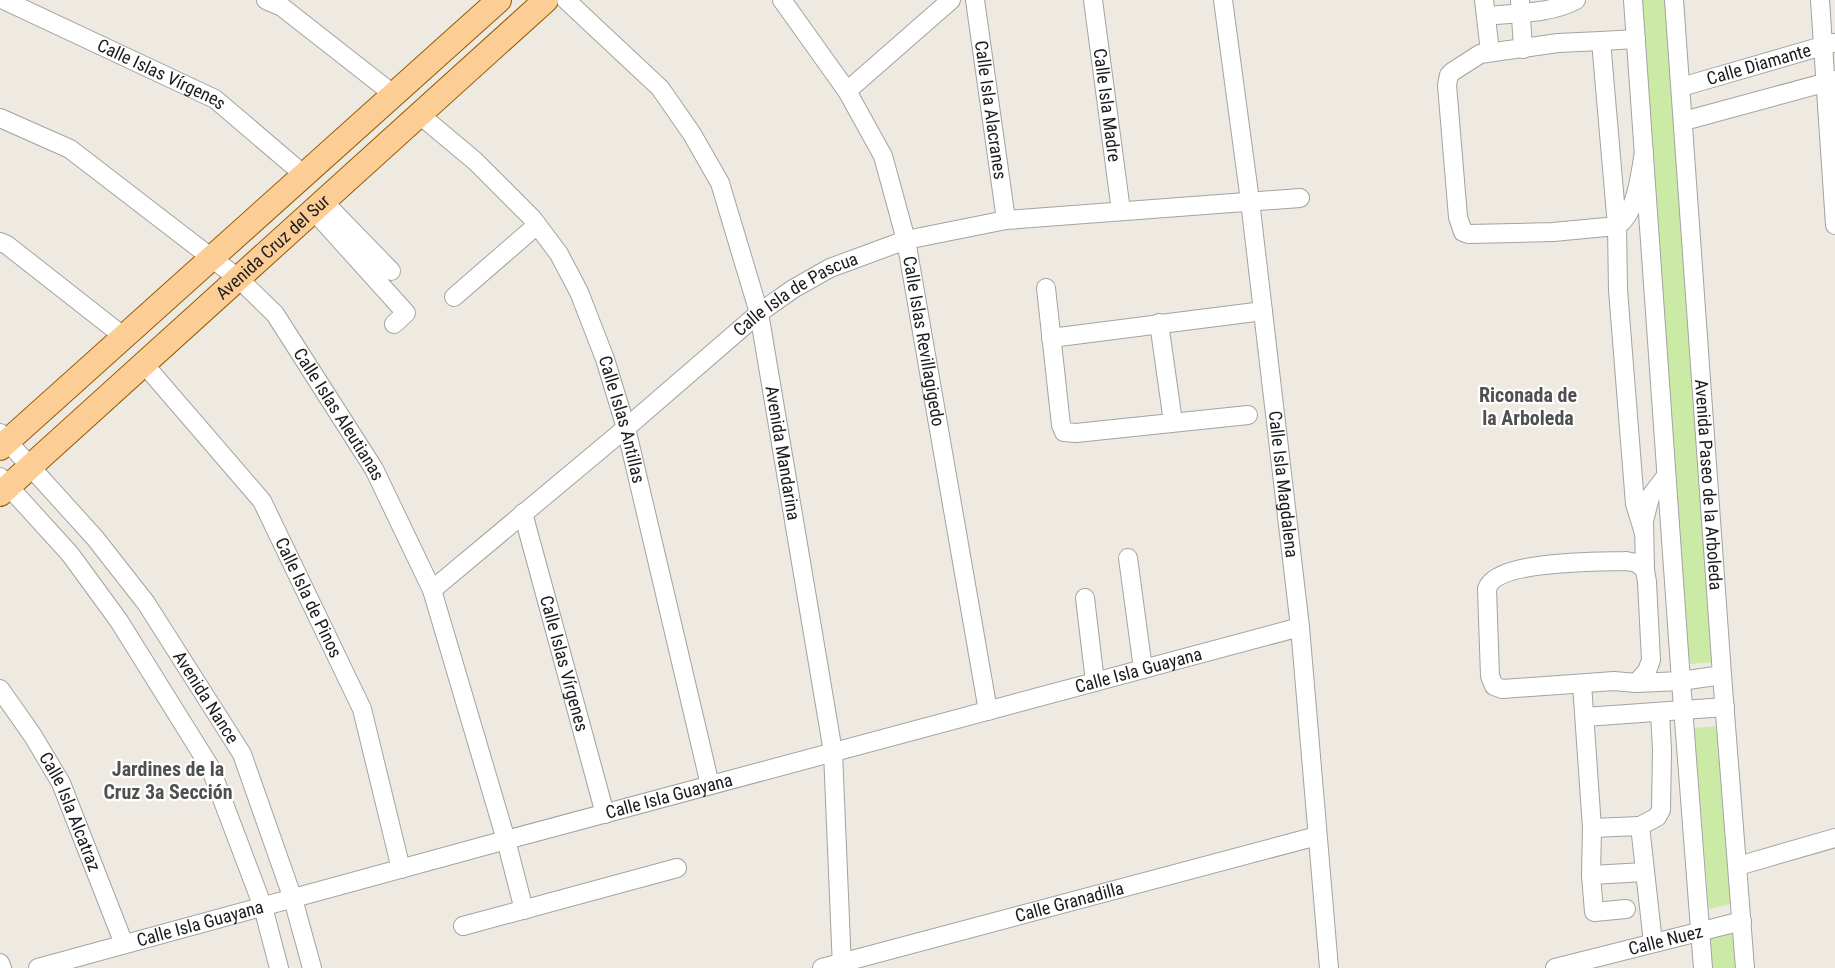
<svg xmlns="http://www.w3.org/2000/svg" width="1835" height="968" font-family="'Roboto Condensed',sans-serif">
	<style>
		.grass { fill: #caeaa5 }
		.lines { fill: none; stroke-linecap: round; stroke-linejoin: round }
		.minor-casing { stroke: #a3a3a3; stroke-width: 20 }
		.major-casing { stroke: #945d00; stroke-width: 26 }
		.minor { stroke: #fff; stroke-width: 18 }
		.major { stroke: #fdcd96; stroke-width: 24 }
		.labels { text-anchor: middle; stroke-width: 4.5; stroke-linejoin: round; paint-order: stroke }
		.street-label { font-size: 18px; fill: #1c1c1c; stroke: #fff }
		.neighbourhood-label { font-size: 20px; font-weight: bold; fill: #4f4f4f; stroke: #fff }
	</style>
	<rect width="100%" height="100%" fill="#eee9e1"/>
	<g class="grass">
		<path d="M1641,0H1666L1714,662L1689,664Z"/>
		<path d="M1720,726L1734,903L1709,909L1694,728Z"/>
		<path d="M1735,933L1737,968H1712L1710,939Z"/>
	</g>
	<g class="lines">
		<g class="minor-casing">
			<g id="minor">
				<path id="s1" d="M4,0L215,99L303,174"/>
				<path d="M266,0L282,7L393,94"/>
				<path id="s2" d="M566,0L660,88L692,134L720,183L759,313L833,752L842,968"/>
				<path id="s3" d="M782,0L847,91L883,156L906,240L988,711"/>
				<path id="s4" d="M975,0L1006,220"/>
				<path id="s5" d="M1093,0L1121,211"/>
				<path id="s6" d="M1223,0L1250,201L1300,627L1329,968"/>
				<path d="M1484,0L1490,52"/>
				<path d="M1520,0L1523,49"/>
				<path d="M1633,0L1681,681L1703,968"/>
				<path id="s7" d="M1674,0L1722,675L1745,968"/>
				<path d="M1820,0L1835,225"/>
				<path d="M1486,16C1515,13 1550,14 1576,0"/>
				<path d="M1601,41L1636,39"/>
				<path id="s8" d="M1681,87L1833,43"/>
				<path d="M847,91L951,0"/>
				<path id="s9" d="M420,115L475,161L532,218L559,254L579,292L605,359L626,428L710,785"/>
				<path id="s10" d="M0,118L70,149L239,279L275,314L374,469L432,590L506,840L524,910"/>
				<path d="M1684,121L1835,80"/>
				<path d="M1644,152C1640,174 1637,213 1617,226L1553,232L1468,234L1463,232L1458,217L1447,85L1449,75L1452,72L1480,54L1558,43L1601,41L1617,226L1618,290L1635,504L1644,533"/>
				<path d="M324,202L391,271"/>
				<path d="M314,211L406,313L394,324"/>
				<path d="M0,242L7,245L123,336"/>
				<path d="M1046,288L1061,425L1064,432L1076,433L1248,415"/>
				<path d="M454,297L537,225"/>
				<path d="M1159,323L1173,422"/>
				<path d="M1051,338L1263,311"/>
				<path id="s11" d="M144,364L262,501L362,709L401,869"/>
				<path id="s12" d="M0,433L95,538L146,603L242,754L293,899L312,968"/>
				<path d="M0,477L70,554L119,621L210,767L263,907L279,968"/>
				<path id="s13" d="M523,513L605,814"/>
				<path d="M1128,558L1143,669"/>
				<path d="M1626,561L1637,563L1645,570L1647,582L1651,660L1647,671L1636,683L1614,681L1502,689L1494,686L1490,676L1487,589C1495,560 1599,562 1626,561Z"/>
				<path d="M1645,570L1644,521L1650,497L1666,476"/>
				<path id="s14" d="M432,590L626,428L759,313L793,289L830,268L906,240L1006,220L1300,198"/>
				<path d="M1085,598L1095,682"/>
				<path d="M1636,683L1681,681L1722,675"/>
				<path d="M1582,684L1592,828L1591,875L1594,912L1626,909"/>
				<path id="s15" d="M0,689L33,736L61,783L124,944"/>
				<path d="M1585,717L1725,707"/>
				<path d="M1592,828L1640,826"/>
				<path d="M1738,866L1835,838"/>
				<path d="M1591,875L1645,872"/>
				<path d="M463,926L677,868"/>
				<path d="M1653,943L1640,826L1657,817L1661,810L1662,750L1660,713"/>
				<path d="M0,963L2,968"/>
				<path id="s16" d="M38,968L506,840L1300,627"/>
				<path id="s17" d="M822,968L1317,836"/>
				<path id="s18" d="M1555,968L1742,921"/>
			</g>
		</g>
		<g class="major-casing">
			<g id="major">
				<path d="M0,448L499,0"/>
				<path id="s19" d="M0,494L546,0"/>
			</g>
		</g>
		<use href="#minor" class="minor"/>
		<use href="#major" class="major"/>
	</g>
	<g class="labels">
		<g class="street-label">
			<text dy="6" stroke="none"><textPath href="#s8" startOffset="81">Calle Diamante</textPath></text>
			<text dy="6" stroke="none"><textPath href="#s1" startOffset="174">Calle Islas Vírgenes</textPath></text>
			<text dy="6" stroke="none"><textPath href="#s5" startOffset="106">Calle Isla Madre</textPath></text>
			<text dy="6" stroke="none"><textPath href="#s4" startOffset="111">Calle Isla Alacranes</textPath></text>
			<text dy="6" stroke="none"><textPath href="#s19" startOffset="368">Avenida Cruz del Sur</textPath></text>
			<text dy="6" stroke="none"><textPath href="#s14" startOffset="470">Calle Isla de Pascua</textPath></text>
			<text dy="6" stroke="none"><textPath href="#s3" startOffset="376">Calle Islas Revillagigedo</textPath></text>
			<text dy="6" stroke="none"><textPath href="#s10" startOffset="459">Calle Islas Aleutianas</textPath></text>
			<text dy="6" stroke="none"><textPath href="#s9" startOffset="375">Calle Islas Antillas</textPath></text>
			<text dy="6" stroke="none"><textPath href="#s2" startOffset="519">Avenida Mandarina</textPath></text>
			<text dy="6" stroke="none"><textPath href="#s6" startOffset="488">Calle Isla Magdalena</textPath></text>
			<text dy="6" stroke="none"><textPath href="#s7" startOffset="486">Avenida Paseo de la Arboleda</textPath></text>
			<text dy="6" stroke="none"><textPath href="#s11" startOffset="288">Calle Isla de Pinos</textPath></text>
			<text dy="6" stroke="none"><textPath href="#s13" startOffset="156">Calle Islas Vírgenes</textPath></text>
			<text dy="6" stroke="none"><textPath href="#s16" startOffset="1140">Calle Isla Guayana</textPath></text>
			<text dy="6" stroke="none"><textPath href="#s12" startOffset="336">Avenida Nance</textPath></text>
			<text dy="6" stroke="none"><textPath href="#s16" startOffset="654">Calle Isla Guayana</textPath></text>
			<text dy="6" stroke="none"><textPath href="#s15" startOffset="142">Calle Isla Alcatraz</textPath></text>
			<text dy="6" stroke="none"><textPath href="#s17" startOffset="256">Calle Granadilla</textPath></text>
			<text dy="6" stroke="none"><textPath href="#s16" startOffset="168">Calle Isla Guayana</textPath></text>
			<text dy="6" stroke="none"><textPath href="#s18" startOffset="114">Calle Nuez</textPath></text>
		</g>
		<g class="neighbourhood-label">
			<text x="1528" y="402">Riconada de<tspan x="1528" dy="23">la Arboleda</tspan></text>
			<text x="168" y="776">Jardines de la<tspan x="168" dy="23">Cruz 3a Sección</tspan></text>
		</g>
	</g>
</svg>
